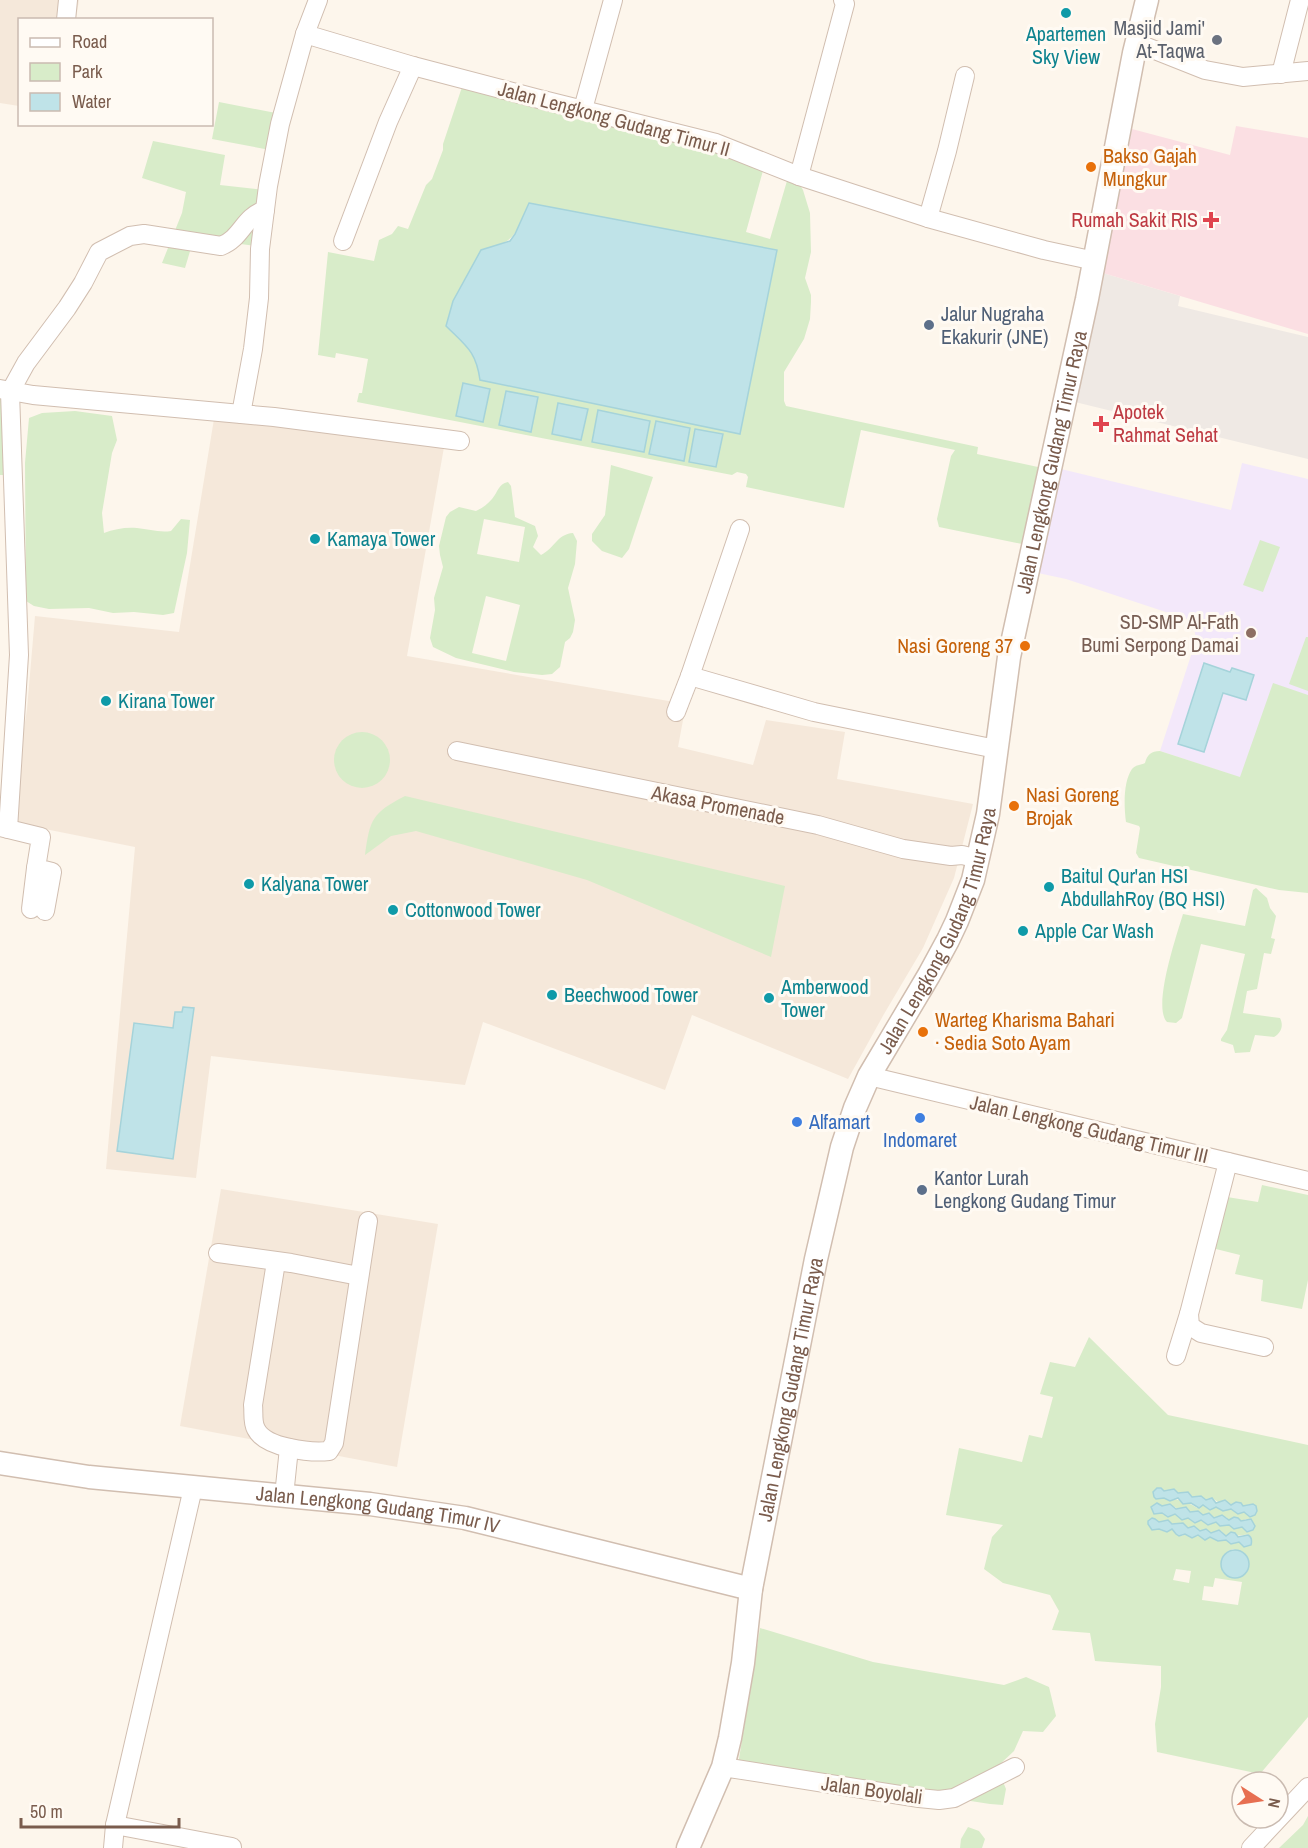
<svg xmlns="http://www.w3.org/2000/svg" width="1308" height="1848" font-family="'Archivo Narrow',sans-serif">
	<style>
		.residential { fill: #f5e8da }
		.industrial { fill: #efe9e4 }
		.education { fill: #f3e8fa }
		.medical { fill: #fbdfe3 }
		.green { fill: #d8ecc9; fill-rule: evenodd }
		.water { fill: #bfe3e8; stroke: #a5d3da; stroke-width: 1.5 }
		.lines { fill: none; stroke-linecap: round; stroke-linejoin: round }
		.minor-casing { stroke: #d1beb0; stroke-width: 20 }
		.tertiary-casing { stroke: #d1beb0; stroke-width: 25 }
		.minor { stroke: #fff; stroke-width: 18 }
		.tertiary { stroke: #fff; stroke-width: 22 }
		.culture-dot { fill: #0f9aa8; stroke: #fffaf3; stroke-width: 2 }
		.worship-dot { fill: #6b7280; stroke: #fffaf3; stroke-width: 2 }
		.food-dot { fill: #e8710a; stroke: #fffaf3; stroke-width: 2 }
		.health-dot { fill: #e0444e; stroke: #fffaf3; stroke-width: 2 }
		.service-dot { fill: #5c6f8a; stroke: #fffaf3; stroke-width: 2 }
		.education-dot { fill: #8d6e63; stroke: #fffaf3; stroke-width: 2 }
		.shop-dot { fill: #3f7fe0; stroke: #fffaf3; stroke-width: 2 }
		.labels { text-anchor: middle; stroke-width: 6; stroke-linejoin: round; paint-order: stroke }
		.worship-label { font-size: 20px; fill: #5b616d; stroke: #fffaf3; text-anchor: end }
		.culture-label { font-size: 20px; fill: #0d838f; stroke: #fffaf3; text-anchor: start }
		.street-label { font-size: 20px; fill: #7a5c4d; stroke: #fffaf3 }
		.food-label { font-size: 20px; fill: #c56008; stroke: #fffaf3; text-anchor: start }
		.health-label { font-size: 20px; fill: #be3a42; stroke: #fffaf3; text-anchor: end }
		.service-label { font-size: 20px; fill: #4e5e75; stroke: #fffaf3; text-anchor: start }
		.education-label { font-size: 20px; fill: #785e54; stroke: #fffaf3; text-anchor: end }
		.shop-label { font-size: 20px; fill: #366cbe; stroke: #fffaf3; text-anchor: start }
	</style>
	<rect width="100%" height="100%" fill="#fdf6ec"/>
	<g class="residential">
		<path d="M0,0H79L76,19L20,20L19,106L0,103Z"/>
		<path d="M214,419L446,436L407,656L686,704L678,747L753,765L766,720L845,732L837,779L973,804L954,878L923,948L884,1014L848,1079L692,1015L665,1090L483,1022L465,1085L211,1056L196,1178L106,1169L135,847L10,822L27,709L35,616L179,632Z"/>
		<path d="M221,1189L438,1224L397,1467L180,1426Z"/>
	</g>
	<path class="industrial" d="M1103,273L1180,296L1178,306L1308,337V459L1075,402Z"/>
	<path class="education" d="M1242,463L1308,479V800L1160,751L1196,640L1193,621L1066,579L1038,573L1061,469L1231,510Z"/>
	<path class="medical" d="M1236,126L1308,138V334L1103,273L1132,129L1230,155Z"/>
	<g class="green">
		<path d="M466,75L679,129L764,167L746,232L770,239L789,174L798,182L803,190L810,213L811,252L805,278L811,295V302L810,319L804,339L784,372V401L786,406L978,447L977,454L1038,467L1022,544L939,527L937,519L951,456L955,450L861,430L844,508L746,487L748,477L746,474L737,472L732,475L357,402L359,393H362L368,359L336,353L335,358L318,355L328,252L374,261L379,240L392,234L398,226L408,229L426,185L432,179L443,150V144ZM529,203L478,366L471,350L499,245C518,238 521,221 529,203Z"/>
		<path d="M219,102L276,113L270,150L212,139Z"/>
		<path d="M153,141L225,155L220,185L264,190L256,246L194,238L185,268L162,263L182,213L186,192L142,178Z"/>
		<path d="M0,395L2,396L4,475H0Z"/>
		<path d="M75,411L112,416L117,440L112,453L102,513L104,533C114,529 126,527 137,528C149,529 159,533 171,531L181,519L190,520L187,553L174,613L163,615L134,612L113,613L89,608L49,609L34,606L26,601L25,463L29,418L42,413Z"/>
		<path d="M611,465L653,477L629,549L622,558L602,551L592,541V534L605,515Z"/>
		<path d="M508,482L511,486L515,517L535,526L538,536L533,547L541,555C554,549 557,534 573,533L577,541L575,564L568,588L575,620L573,632L570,638L565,642L560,667L552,674L542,675L514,672L456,658L433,647L430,638L435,610L434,598L443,567L440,555L439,546L446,517L450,512L459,507L476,511C482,508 487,505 492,499C498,492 498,484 508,482ZM484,519L525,527L519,562L477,554ZM486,596L520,605L506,661L472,653Z"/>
		<path d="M1260,540L1280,547L1263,592L1243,585Z"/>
		<path d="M1306,637H1308V691L1289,684Z"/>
		<path d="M1273,683L1308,695V893L1279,890L1139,858L1136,853L1140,828L1139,826L1126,822C1124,807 1123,782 1132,769C1135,765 1141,765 1145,763C1147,755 1151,751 1160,751L1240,777Z"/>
		<circle cx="362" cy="760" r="28"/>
		<path d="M405,796L785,886L771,957L587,880L416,831L391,836L365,855C370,819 372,813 405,796Z"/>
		<path d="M1256,888L1267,898L1270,908L1276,916L1271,938L1275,939L1271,954L1264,953L1257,989L1247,991L1243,1013L1280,1018C1284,1026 1281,1033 1274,1037L1255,1035L1250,1052L1235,1053L1233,1045L1221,1041V1039L1227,1030L1245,954L1201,944L1182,1018L1176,1023L1167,1022C1152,1007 1177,934 1183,914L1245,926L1253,890Z"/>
		<path d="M1262,1185L1308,1195V1280L1302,1309L1261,1301L1263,1280L1235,1274L1240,1255L1212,1248L1227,1197L1258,1202Z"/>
		<path d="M1089,1337L1168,1415L1308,1445V1717L1260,1774L1157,1752L1155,1724L1161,1687V1666L1095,1661L1090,1633L1052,1630L1059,1611L1050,1595L1003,1583L984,1569L992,1537L1003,1525L946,1515L959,1448L1022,1462L1029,1435L1042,1438L1053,1397L1040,1394L1050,1362L1075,1367ZM1161,1488L1164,1491L1174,1489C1181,1497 1202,1501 1212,1498C1221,1505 1228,1506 1238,1502L1243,1506L1251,1504L1256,1506L1239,1513L1231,1509L1216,1507L1208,1509L1203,1505L1197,1508C1184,1499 1171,1498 1156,1499ZM1162,1506H1173L1178,1509L1186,1507L1190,1512L1193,1511L1203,1516L1209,1513L1214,1518L1226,1517L1229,1520L1234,1517L1238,1518L1241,1521L1246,1519L1252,1520L1242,1527L1225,1524L1220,1526L1216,1522L1208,1525L1201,1520L1188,1518L1182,1520L1175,1514L1165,1515L1160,1513ZM1155,1519L1159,1522L1168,1520L1172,1524L1183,1523L1188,1528L1200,1531L1206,1529L1210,1533L1221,1531L1226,1536C1234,1537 1245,1534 1249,1535L1239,1542L1231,1544L1226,1540L1218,1541C1210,1537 1200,1534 1192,1538L1187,1534L1181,1536L1176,1534L1172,1529L1167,1532L1157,1529ZM1233,1549L1242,1552L1248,1559L1243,1575C1235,1579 1228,1578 1222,1571L1228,1551ZM1176,1569L1191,1571L1189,1583L1173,1580ZM1215,1578L1242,1582L1238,1605L1202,1600L1204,1586L1213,1587Z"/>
		<path d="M760,1628L873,1662L1004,1685L1026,1677L1049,1687L1056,1716L1043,1732L1023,1731L1014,1751L997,1767L1006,1789L1003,1805L990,1804L738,1765Z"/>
		<path d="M1308,1816V1848H1279L1303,1825Z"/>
		<path d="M968,1827L979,1831L985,1839L982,1848H960L961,1839Z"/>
	</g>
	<g class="water">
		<path d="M529,203L777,250L740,434L480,380C476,351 466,346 446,326L453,301L481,250L510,241L515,234Z"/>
		<path d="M463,383L490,389L483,422L456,416Z"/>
		<path d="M506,391L538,397L531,432L499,425Z"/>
		<path d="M558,403L588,409L581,440L552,434Z"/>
		<path d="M598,410L650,421L644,452L592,442Z"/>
		<path d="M656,421L690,428L684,461L649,454Z"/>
		<path d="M695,429L723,434L716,467L689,462Z"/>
		<path d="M1204,663L1230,672L1232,668L1254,675L1246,700L1223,693L1204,752L1178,744Z"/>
		<path d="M183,1007L194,1008L173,1159L117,1151L134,1023L173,1028L175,1012H182Z"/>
		<path d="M1157,1488H1161L1164,1491L1174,1489L1178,1493L1188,1492L1192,1497L1201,1496L1206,1500L1212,1498L1216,1503L1225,1500L1231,1505L1236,1502L1241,1503L1243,1506L1253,1504L1256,1506L1257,1511L1255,1515L1250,1517L1244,1512L1238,1514L1231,1509L1223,1511L1216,1507L1210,1510L1203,1505L1199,1508L1191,1503L1183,1504L1178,1498L1170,1501L1164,1498L1156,1499L1154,1497L1153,1492Z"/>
		<path d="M1157,1503L1162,1506L1170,1504L1176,1509L1186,1507L1190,1512L1198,1511L1203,1515L1209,1513L1214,1518L1222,1515L1229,1520L1234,1517L1238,1518L1241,1521L1251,1519L1255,1526L1253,1530L1247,1532L1242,1527L1234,1529L1229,1525L1220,1526L1216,1522L1208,1525L1201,1520L1195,1523L1188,1518L1182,1520L1175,1514L1168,1517L1162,1513L1154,1514L1151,1507Z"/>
		<path d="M1152,1518L1155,1519L1159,1522L1168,1520L1172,1524L1183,1523L1188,1528L1194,1526L1200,1531L1206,1529L1211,1533L1219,1530L1226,1536L1231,1532L1235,1533L1238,1537L1248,1535C1252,1537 1252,1541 1251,1545L1244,1547L1239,1542L1231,1544L1226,1540L1218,1541L1210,1537L1205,1540L1198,1535L1192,1538L1185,1534L1179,1536L1176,1534L1172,1529L1167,1532L1159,1529L1152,1530L1148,1524V1521Z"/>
		<circle cx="1235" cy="1564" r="14"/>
	</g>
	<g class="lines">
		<g class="minor-casing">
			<g id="minor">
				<path d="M318,0L305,34L413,66L539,99L716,143L799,176L928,218L1044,250L1095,261"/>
				<path d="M66,20L68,0"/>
				<path d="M305,34L280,124L268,186L260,249L259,298L253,349L241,414L274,417L460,441"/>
				<path d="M1137,43L1205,70L1243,77L1308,71"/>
				<path d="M1281,74L1300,0"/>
				<path d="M583,109L613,0"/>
				<path d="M799,176L841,19L845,4L843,0"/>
				<path d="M928,218L947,151L965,76"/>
				<path d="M343,241L388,122L413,66"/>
				<path d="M0,389L33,395L241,414"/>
				<path d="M740,529L690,676L814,712L996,749"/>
				<path d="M676,712L690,676"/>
				<path d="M457,751L818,825L903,849L951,856L962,855L979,859"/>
				<path d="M0,827L41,837L36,868L52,872L45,911"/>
				<path d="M8,829L19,655L10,392L26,363L67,308L83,283L99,252L130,236L144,234L221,246C242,238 243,217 265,210"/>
				<path d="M31,909L36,868"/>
				<path d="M869,1076L1308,1181"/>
				<path d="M1228,1162L1189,1314L1190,1326L1201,1333L1264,1347"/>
				<path d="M218,1253L291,1263L359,1276"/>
				<path d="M276,1262L253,1405C254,1412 252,1422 256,1429C265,1448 311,1453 329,1451L334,1443L368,1221"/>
				<path d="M1176,1356L1189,1314"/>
				<path d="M284,1496L289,1448"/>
				<path d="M723,1767L919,1798L939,1800L954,1798L1015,1767"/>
				<path d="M115,1825L232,1847"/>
				<path d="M113,1848L115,1825L193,1488"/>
				<path d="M1251,1848L1308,1787"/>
			</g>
		</g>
		<g class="tertiary-casing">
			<g id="tertiary">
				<path id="s1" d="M0,1463L89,1477L370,1504L465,1518L751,1589"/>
				<path id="s2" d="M688,1848L723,1767L730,1738L743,1663L751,1589L816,1259L842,1147L855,1108L869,1076L929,975L948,940L957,921L973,880L988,814L1009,657L1087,299L1134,53L1147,0"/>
			</g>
		</g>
		<use href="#minor" class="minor"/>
		<use href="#tertiary" class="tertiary"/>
	</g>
	<g class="culture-dot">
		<circle cx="1066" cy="13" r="6"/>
		<circle cx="315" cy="539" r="6"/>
		<circle cx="106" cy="701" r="6"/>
		<circle cx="249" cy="884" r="6"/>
		<circle cx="1049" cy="887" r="6"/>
		<circle cx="393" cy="910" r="6"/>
		<circle cx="1023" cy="931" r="6"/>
		<circle cx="552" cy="995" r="6"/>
		<circle cx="769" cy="998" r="6"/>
	</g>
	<circle class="worship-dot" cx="1217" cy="40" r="6"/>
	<g class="food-dot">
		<circle cx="1091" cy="167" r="6"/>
		<circle cx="1025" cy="646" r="6"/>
		<circle cx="1014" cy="806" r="6"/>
		<circle cx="923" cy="1032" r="6"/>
	</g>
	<g class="health-dot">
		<path d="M1208 211h6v6h6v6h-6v6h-6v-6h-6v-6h6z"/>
		<path d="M1098 415h6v6h6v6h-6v6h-6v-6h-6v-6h6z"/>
	</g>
	<g class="service-dot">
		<circle cx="929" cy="325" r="6"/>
		<circle cx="922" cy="1190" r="6"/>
	</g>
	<circle class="education-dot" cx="1251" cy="633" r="6"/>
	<g class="shop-dot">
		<circle cx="920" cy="1118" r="6"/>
		<circle cx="797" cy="1122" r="6"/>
	</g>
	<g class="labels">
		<g class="worship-label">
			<text x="1205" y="35">Masjid Jami'<tspan x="1205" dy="23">At-Taqwa</tspan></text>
		</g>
		<g class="culture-label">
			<text x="1066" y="41" text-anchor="middle">Apartemen<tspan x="1066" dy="23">Sky View</tspan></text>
			<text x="327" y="546">Kamaya Tower</text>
			<text x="118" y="708">Kirana Tower</text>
			<text x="1061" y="883">Baitul Qur'an HSI<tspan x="1061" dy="23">AbdullahRoy (BQ HSI)</tspan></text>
			<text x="261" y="891">Kalyana Tower</text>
			<text x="405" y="917">Cottonwood Tower</text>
			<text x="1035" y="938">Apple Car Wash</text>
			<text x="781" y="994">Amberwood<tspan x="781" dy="23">Tower</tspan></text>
			<text x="564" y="1002">Beechwood Tower</text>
		</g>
		<g class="street-label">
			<text transform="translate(614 119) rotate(15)" y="7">Jalan Lengkong Gudang Timur II</text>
			<text dy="7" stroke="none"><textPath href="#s2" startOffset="1444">Jalan Lengkong Gudang Timur Raya</textPath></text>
			<text transform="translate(718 805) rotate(11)" y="7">Akasa Promenade</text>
			<text dy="7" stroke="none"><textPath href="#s2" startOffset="958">Jalan Lengkong Gudang Timur Raya</textPath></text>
			<text transform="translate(1089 1129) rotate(13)" y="7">Jalan Lengkong Gudang Timur III</text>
			<text dy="7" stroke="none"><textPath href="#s2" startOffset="472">Jalan Lengkong Gudang Timur Raya</textPath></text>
			<text dy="7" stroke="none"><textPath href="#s1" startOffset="381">Jalan Lengkong Gudang Timur IV</textPath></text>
			<text transform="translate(872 1790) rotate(8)" y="7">Jalan Boyolali</text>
		</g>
		<g class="food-label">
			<text x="1103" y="163">Bakso Gajah<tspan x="1103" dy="23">Mungkur</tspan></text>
			<text x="1013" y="653" text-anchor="end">Nasi Goreng 37</text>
			<text x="1026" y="802">Nasi Goreng<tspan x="1026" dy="23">Brojak</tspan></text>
			<text x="935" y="1027">Warteg Kharisma Bahari<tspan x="935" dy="23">· Sedia Soto Ayam</tspan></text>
		</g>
		<g class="health-label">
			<text x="1198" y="227">Rumah Sakit RIS</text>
			<text x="1113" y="419" text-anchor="start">Apotek<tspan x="1113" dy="23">Rahmat Sehat</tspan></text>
		</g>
		<g class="service-label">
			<text x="941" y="321">Jalur Nugraha<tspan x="941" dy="23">Ekakurir (JNE)</tspan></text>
			<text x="934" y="1185">Kantor Lurah<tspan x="934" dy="23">Lengkong Gudang Timur</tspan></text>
		</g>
		<g class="education-label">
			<text x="1239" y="629">SD-SMP Al-Fath<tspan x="1239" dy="23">Bumi Serpong Damai</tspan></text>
		</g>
		<g class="shop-label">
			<text x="809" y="1129">Alfamart</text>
			<text x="920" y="1147" text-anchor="middle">Indomaret</text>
		</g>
	</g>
	<rect x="18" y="18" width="195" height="108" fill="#fffaf3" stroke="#cabbb1" stroke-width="1.5"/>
	<rect x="30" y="38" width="30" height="9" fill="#ffffff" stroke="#cabbb1" stroke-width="1.5"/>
	<text x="72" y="48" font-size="18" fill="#7a5c4d">Road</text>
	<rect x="30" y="63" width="30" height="18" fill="#d8ecc9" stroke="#cabbb1" stroke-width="1.5"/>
	<text x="72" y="78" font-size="18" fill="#7a5c4d">Park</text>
	<rect x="30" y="93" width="30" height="18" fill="#bfe3e8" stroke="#cabbb1" stroke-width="1.5"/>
	<text x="72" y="108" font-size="18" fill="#7a5c4d">Water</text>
	<g transform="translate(1260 1800) rotate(102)"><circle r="28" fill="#fffaf3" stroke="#cabbb1" stroke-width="1.5"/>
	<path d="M0-4.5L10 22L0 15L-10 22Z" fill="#e76f51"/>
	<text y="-9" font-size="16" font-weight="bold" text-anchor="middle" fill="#7a5c4d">N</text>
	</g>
	<path d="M21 1818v9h158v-9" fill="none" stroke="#7a5c4d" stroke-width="3"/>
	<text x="30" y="1818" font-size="18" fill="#7a5c4d" stroke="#fffaf3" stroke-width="4.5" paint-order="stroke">50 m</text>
</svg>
